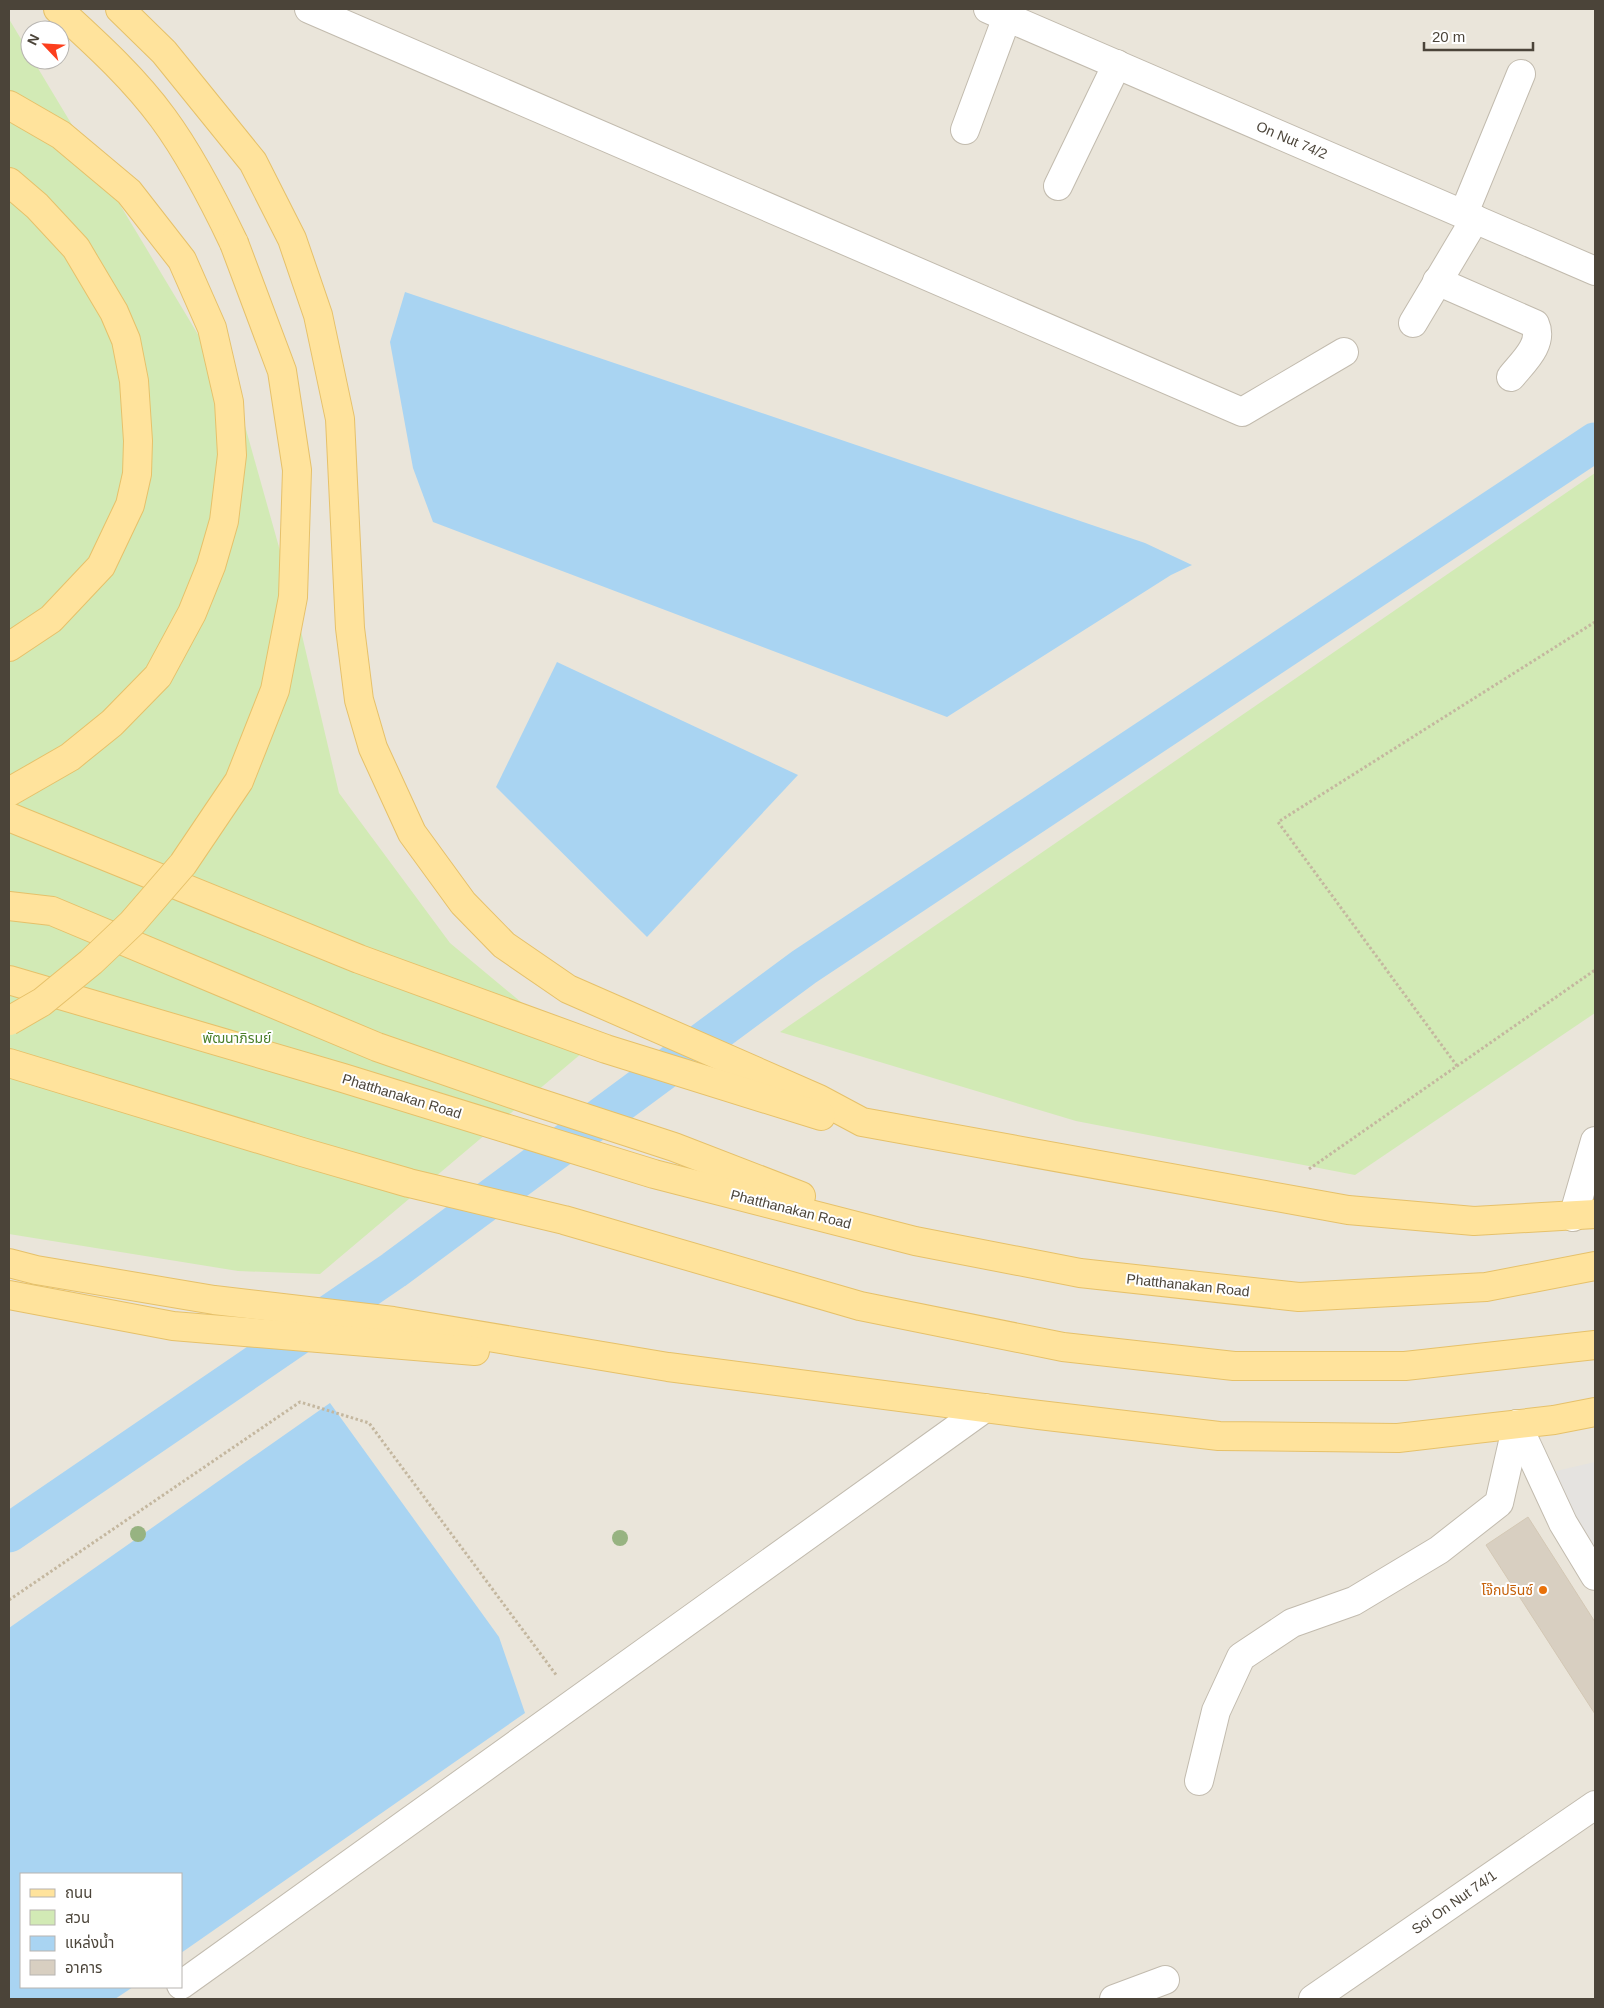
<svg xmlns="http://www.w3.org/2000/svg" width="1604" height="2008" font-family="Arial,'Noto Sans Thai',sans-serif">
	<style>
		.residential { fill: #eae5da; fill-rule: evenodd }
		.green { fill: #d2eab5 }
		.parking { fill: #e5e3e0 }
		.water { fill: #a9d4f2 }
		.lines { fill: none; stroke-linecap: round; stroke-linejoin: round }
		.canal { stroke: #a9d4f2; stroke-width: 39 }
		.building { fill: #d8cfc1; stroke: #d3c7b4 }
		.minor-casing { stroke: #c2bbae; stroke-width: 30 }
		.major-casing { stroke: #e6c16a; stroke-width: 30 }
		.path { stroke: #c4b79f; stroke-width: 3; stroke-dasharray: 2.5 2.5; stroke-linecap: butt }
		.minor { stroke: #fff; stroke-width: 28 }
		.major { stroke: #ffe39c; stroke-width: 28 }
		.major-bridge-casing { stroke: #e6c16a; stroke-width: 30; stroke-linecap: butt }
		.major-bridge { stroke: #ffe39c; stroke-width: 28 }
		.tree { fill: #97b381 }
		.food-dot { fill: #e8710a; stroke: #fff; stroke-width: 2 }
		.labels { text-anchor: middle; stroke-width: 4; stroke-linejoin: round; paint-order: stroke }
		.street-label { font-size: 14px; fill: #4b4439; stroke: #fff }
		.park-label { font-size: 14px; fill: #4a7f2a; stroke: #fff }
		.food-label { font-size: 14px; fill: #c56008; stroke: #fff; text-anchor: end }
	</style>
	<rect width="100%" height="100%" fill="#f6f3ec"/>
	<path class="residential" d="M9,9H1595V1999H9ZM30,30H60V60H30ZM21,1874H181V1987H21Z"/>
	<g class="green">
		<path d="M9,19L30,54V60H33L238,401L293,597L339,793L450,943L582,1053L320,1274L238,1271L9,1234Z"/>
		<path d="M1595,473V1013L1355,1175L1076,1121L780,1032Z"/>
	</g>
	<path class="parking" d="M1595,1462V1576L1543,1474Z"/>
	<g class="water">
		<path d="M405,292L1145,543L1192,565L1171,575L947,717L433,522L413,468L390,342Z"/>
		<path d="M557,662L798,775L647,937L496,787Z"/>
		<path d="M330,1403L499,1637L525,1713L181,1953V1874H21V1987H133L115,1999H9V1628Z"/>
	</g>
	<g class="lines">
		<path class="canal" d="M9,1533L394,1270L804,967L1595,442"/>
	</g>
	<path class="building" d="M1528,1517L1595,1622V1714L1486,1545Z"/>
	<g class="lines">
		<g class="minor-casing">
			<g id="minor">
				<path d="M309,9L1242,412L1344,352"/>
				<path d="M988,9L1595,271"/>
				<path d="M965,130L1007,17"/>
				<path d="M1058,186L1117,64"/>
				<path d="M1464,213L1521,74"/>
				<path d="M1437,281L1535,324C1544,344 1523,362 1511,377"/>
				<path d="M1413,323L1475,219"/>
				<path d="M1573,1217L1595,1141"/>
				<path d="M1517,1424L1563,1523L1595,1576"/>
				<path d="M1199,1781L1216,1711L1241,1657L1292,1623L1354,1601L1439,1550L1499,1503L1517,1424"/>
				<path d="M181,1985L985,1408"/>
				<path d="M1114,1999L1165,1980"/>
				<path d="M1313,1999L1595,1805"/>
			</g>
		</g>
		<g class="major-casing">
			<g id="major">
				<path d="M58,9C95,43 133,77 163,118C191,156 214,201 234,243"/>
				<path d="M120,9L164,52L253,162L292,239L318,315L340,419L350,628L359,700L373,748L412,833L463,903L504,945L568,989L819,1099L862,1122L1348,1210L1474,1221L1595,1214"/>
				<path d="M9,105L61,135L129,192L182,260L212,328L229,402L232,455L224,521L211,566L192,613L158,676L112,723L70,757L9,792"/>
				<path d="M9,182L37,206L76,248L114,312L126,340L134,381L138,441L137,474L130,505L101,566L51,619L9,647"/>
				<path d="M9,817L359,959L606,1049L821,1116"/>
				<path d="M9,906L52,911L377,1047L530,1100L674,1147L801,1196"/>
				<path d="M9,980L343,1078L654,1174L915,1241L1080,1273L1299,1297L1486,1287L1595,1266"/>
				<path d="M9,1063L302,1152L409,1183L564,1220L860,1306L1063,1347L1234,1366H1405L1595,1345"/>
				<path d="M9,1263L36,1270L214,1300L393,1321L668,1367L1039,1415L1219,1436L1398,1438L1554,1420L1595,1412"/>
				<path d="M9,1295L173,1326L475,1351"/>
			</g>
		</g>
		<g class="path">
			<path d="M1457,1066L1278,822L1595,622"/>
			<path d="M1309,1169L1595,970"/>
			<path d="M9,1600L300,1402L369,1423L557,1676"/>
		</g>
		<use href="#minor" class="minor"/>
		<use href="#major" class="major"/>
		<g class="major-bridge-casing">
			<path id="major-bridge" d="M9,1021L42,1002L91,962L132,923L183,864L239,781L275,690L293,597L297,470L282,371L234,243"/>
		</g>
		<use href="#major-bridge" class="major-bridge"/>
	</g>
	<g class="tree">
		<circle cx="138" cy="1534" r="8"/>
		<circle cx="620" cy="1538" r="8"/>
	</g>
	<circle class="food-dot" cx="1543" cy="1590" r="5"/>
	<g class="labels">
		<g class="street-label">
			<text transform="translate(1292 140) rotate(23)" y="5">On Nut 74/2</text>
			<text transform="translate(402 1096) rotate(17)" y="5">Phatthanakan Road</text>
			<text transform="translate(791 1209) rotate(14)" y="5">Phatthanakan Road</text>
			<text transform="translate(1188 1285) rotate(6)" y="5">Phatthanakan Road</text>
			<text transform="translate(1454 1902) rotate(-35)" y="5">Soi On Nut 74/1</text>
		</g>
		<g class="park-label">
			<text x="237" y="1043">พัฒนาภิรมย์</text>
		</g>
		<g class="food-label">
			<text x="1533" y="1595">โจ๊กปรินซ์</text>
		</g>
	</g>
	<rect width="1604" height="2008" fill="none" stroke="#4b4439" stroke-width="20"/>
	<rect x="20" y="1873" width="162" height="115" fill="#ffffff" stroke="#b7b4b0"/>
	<rect x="30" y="1889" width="25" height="8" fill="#ffe39c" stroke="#b7b4b0"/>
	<text x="65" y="1898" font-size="15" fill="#4b4439">ถนน</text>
	<rect x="30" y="1910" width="25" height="15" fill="#d2eab5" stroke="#b7b4b0"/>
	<text x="65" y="1923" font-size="15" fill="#4b4439">สวน</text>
	<rect x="30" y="1936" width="25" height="15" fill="#a9d4f2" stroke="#b7b4b0"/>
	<text x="65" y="1948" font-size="15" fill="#4b4439">แหล่งน้ำ</text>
	<rect x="30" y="1960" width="25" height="15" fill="#d8cfc1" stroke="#b7b4b0"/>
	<text x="65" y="1973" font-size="15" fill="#4b4439">อาคาร</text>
	<g transform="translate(45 45) rotate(295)"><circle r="24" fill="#ffffff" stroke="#b7b4b0"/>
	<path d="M0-4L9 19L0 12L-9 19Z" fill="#fc3f1d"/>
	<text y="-8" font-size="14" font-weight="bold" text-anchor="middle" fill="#4b4439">N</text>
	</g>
	<path d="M1424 42v8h109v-8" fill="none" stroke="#4b4439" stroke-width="2.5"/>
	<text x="1432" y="42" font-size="15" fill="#4b4439" stroke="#ffffff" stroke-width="4" paint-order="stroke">20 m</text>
</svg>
